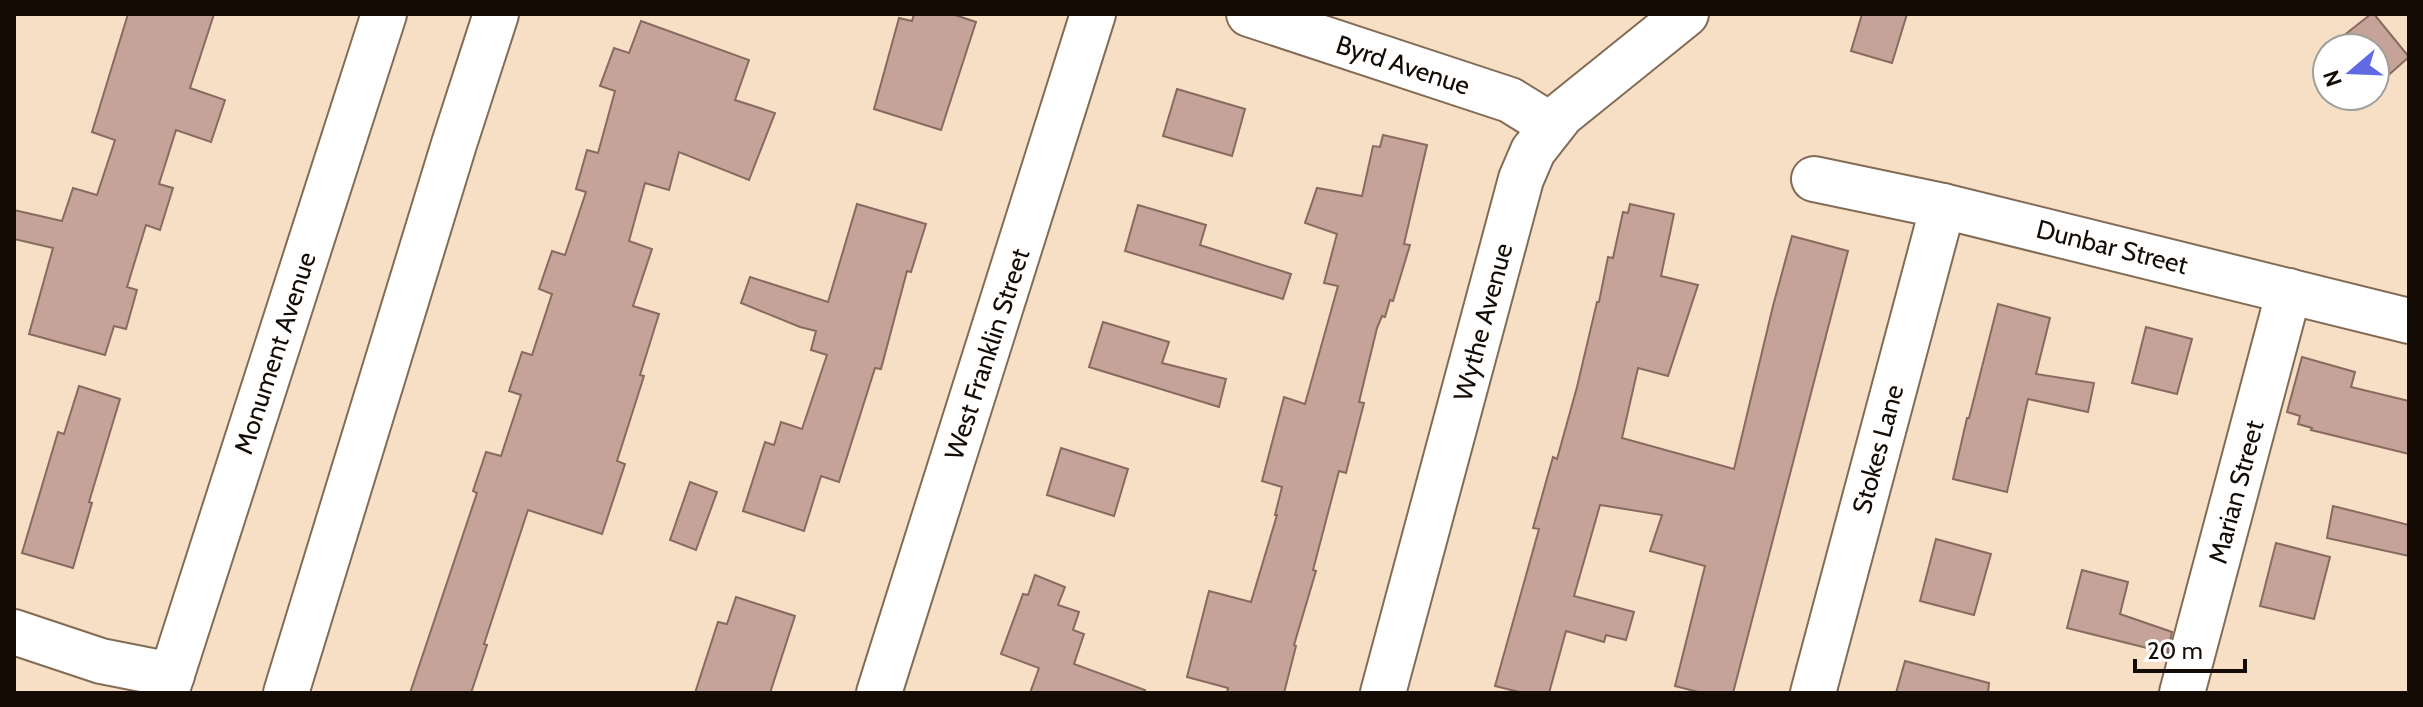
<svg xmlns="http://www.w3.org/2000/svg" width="2423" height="707" font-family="Cabin,sans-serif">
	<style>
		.building { fill: #c5a398; stroke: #896a60; stroke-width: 2 }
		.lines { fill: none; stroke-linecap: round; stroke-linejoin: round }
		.minor-casing { stroke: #826c55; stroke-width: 48 }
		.minor { stroke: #fff; stroke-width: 44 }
		.labels { text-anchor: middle; stroke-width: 7; stroke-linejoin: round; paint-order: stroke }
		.street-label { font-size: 26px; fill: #140c04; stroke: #fff }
	</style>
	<rect width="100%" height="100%" fill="#f7dfc5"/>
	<g class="building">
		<path d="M128,14H214L190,88L225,100L211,142L176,130L159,184L173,188L160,230L146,225L127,287L137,290L126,329L114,326L105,355L29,334L53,248L14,239V210L62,221L73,188L97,195L115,140L92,132Z"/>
		<path d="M914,14H952L976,22L941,130L874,109L899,18L912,21Z"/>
		<path d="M1862,14H1907L1892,63L1851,51Z"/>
		<path d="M2371,14H2374L2409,57L2375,87V48H2328Z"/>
		<path d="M641,21L749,60L735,100L775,113L749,180L679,152L669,190L645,183L629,241L652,249L633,306L659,314L640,375L644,376L617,461L625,464L602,534L528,510L484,644L487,645L471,693H410L477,493L473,491L486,452L501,456L521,395L509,391L522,352L532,355L552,294L539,289L552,251L565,255L586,192L576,189L587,150L598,153L615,91L600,86L614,48L629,53Z"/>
		<path d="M1177,89L1245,109L1232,156L1163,136Z"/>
		<path d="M1383,135L1427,145L1404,244L1410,245L1393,301L1390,300L1385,317L1382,316L1377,328L1359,402L1364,403L1346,473L1339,471L1313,570L1316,571L1294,645L1296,646L1284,693H1227L1228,688L1187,677L1209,591L1251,602L1277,515H1275L1282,487L1262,481L1284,397L1305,404L1338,286L1324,283L1337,234L1305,223L1317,188L1362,196L1373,146L1380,147Z"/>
		<path d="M857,204L926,224L911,272L907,271L881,369L875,368L839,482L821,476L804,531L743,511L765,442L774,445L781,422L802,429L827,355L811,350L816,331L800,327L741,303L750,277L828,302Z"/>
		<path d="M1630,204L1674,214L1661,276L1698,285L1668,376L1638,368L1622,438L1734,469L1773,306L1792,236L1848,251L1733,693H1702L1675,686L1705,566L1650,551L1662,515L1600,505L1574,596L1634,612L1626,640L1606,635L1604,642L1566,631L1549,693H1523L1495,686L1539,529L1533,528L1553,457L1557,459L1577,387L1597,302H1599L1608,257L1613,258L1623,212L1628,213Z"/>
		<path d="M1138,205L1206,225L1200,245L1291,274L1283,299L1125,251Z"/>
		<path d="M1998,304L2050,318L2036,374L2094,383L2088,412L2028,399L2007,492L1953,479L1967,418H1969Z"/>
		<path d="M1103,322L1169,342L1162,363L1226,379L1219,407L1089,367Z"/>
		<path d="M2146,327L2192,339L2177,394L2132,383Z"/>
		<path d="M2302,357L2355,372L2351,387L2409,401V454L2311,430L2312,428L2298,424L2300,416L2287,412Z"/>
		<path d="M79,386L120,399L89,502L92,503L73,568L22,553L58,432L64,434Z"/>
		<path d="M1061,448L1128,469L1114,516L1047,495Z"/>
		<path d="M690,482L717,492L696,550L670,540Z"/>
		<path d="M2333,506L2409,525V556L2327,538Z"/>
		<path d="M1936,539L1991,554L1974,615L1920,601Z"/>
		<path d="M2276,543L2330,557L2314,619L2260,606Z"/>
		<path d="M2082,570L2128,582L2120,614L2172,632L2167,653L2067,628Z"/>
		<path d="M1035,575L1065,587L1058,605L1079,612L1073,630L1084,634L1074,664L1145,690L1144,693H1030L1039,668L1001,654L1023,594L1028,595Z"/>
		<path d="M736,597L795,616L770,693H695L718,622L727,624Z"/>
		<path d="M1905,661L1989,683L1988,693H1896Z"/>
	</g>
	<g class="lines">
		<g class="minor-casing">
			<g id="minor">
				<path d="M1249,14L1510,100L1552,126"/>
				<path d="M1814,179L1943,206L2409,321"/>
				<path d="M14,632L101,661L172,675"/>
				<path d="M166,693L384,14"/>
				<path d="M286,693L454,144L496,14"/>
				<path d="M879,693L1093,14"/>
				<path d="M1383,693L1521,179L1533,151L1562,114L1686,14"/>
				<path d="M1813,693L1943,206"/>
				<path d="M2182,693L2289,291"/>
			</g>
		</g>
		<use href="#minor" class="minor"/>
	</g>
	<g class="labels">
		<g class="street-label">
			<text transform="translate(1403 65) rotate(18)" y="9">Byrd Avenue</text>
			<text transform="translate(2112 247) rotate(14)" y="9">Dunbar Street</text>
			<text transform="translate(1483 322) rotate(-75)" y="9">Wythe Avenue</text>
			<text transform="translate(275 353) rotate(-72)" y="9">Monument Avenue</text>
			<text transform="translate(987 354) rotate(-72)" y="9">West Franklin Street</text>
			<text transform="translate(1878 449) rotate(-75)" y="9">Stokes Lane</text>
			<text transform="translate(2236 492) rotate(-75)" y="9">Marian Street</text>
		</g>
	</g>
	<rect width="2423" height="707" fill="none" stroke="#140c04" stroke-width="32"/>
	<g transform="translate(2351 72) rotate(251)"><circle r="38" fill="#ffffff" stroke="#a19e9b" stroke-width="2"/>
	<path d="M0-6L14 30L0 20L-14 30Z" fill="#616ae2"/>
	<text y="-12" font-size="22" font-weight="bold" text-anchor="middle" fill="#140c04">N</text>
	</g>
	<path d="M2135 659v12h110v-12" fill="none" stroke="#140c04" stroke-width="4"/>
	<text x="2147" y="659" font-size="24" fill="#140c04" stroke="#ffffff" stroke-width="6" paint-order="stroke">20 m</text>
</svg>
